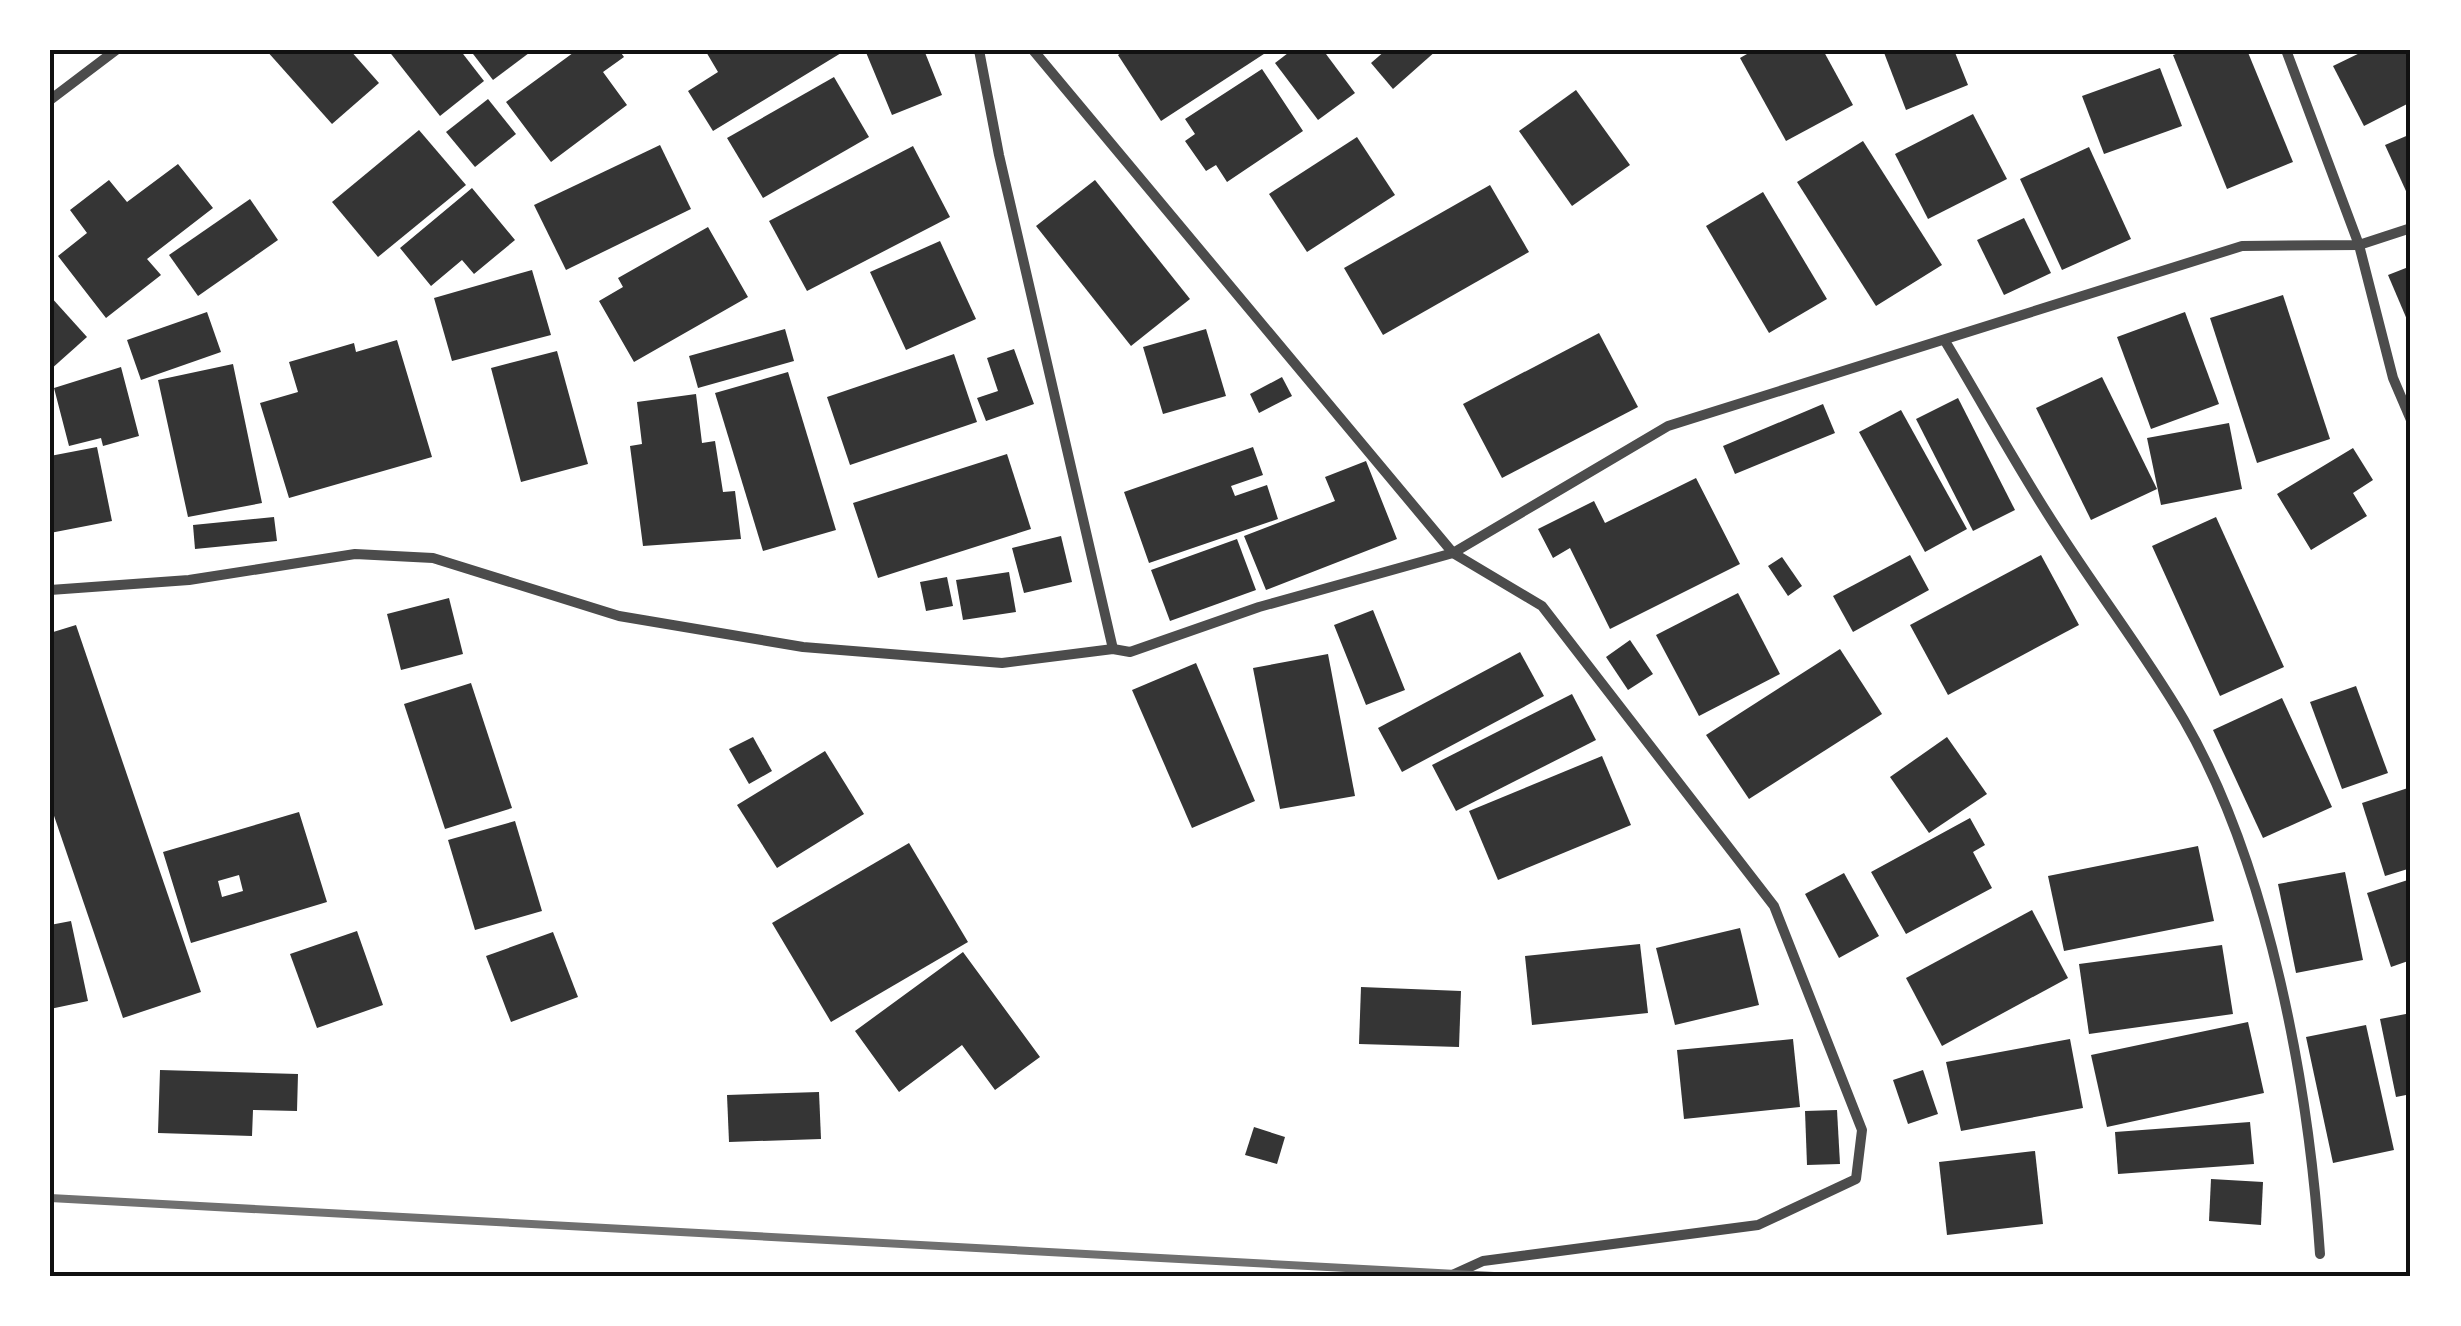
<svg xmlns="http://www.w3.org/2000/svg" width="2461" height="1326" font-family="'Fira Sans',sans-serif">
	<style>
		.building { fill: #353535; fill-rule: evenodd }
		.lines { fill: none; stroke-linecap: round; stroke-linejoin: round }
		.minor { stroke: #4c4c4c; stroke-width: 10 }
		.rail { stroke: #707070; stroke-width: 8 }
		.neatline { fill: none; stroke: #111; stroke-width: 4 }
	</style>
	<rect width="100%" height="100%" fill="#fff"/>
	<g class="building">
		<path d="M266,50H350L379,83L332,124Z"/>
		<path d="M388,50H460L484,81L440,116Z"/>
		<path d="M470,50H533L493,80Z"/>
		<path d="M577,50H619L624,57L603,72L627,105L551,162L506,102Z"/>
		<path d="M705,50H846L713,131L688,91L718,72Z"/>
		<path d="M865,50H924L942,95L892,115Z"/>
		<path d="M1125,50H1270L1161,121L1118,55Z"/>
		<path d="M1292,50H1323L1355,93L1318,120L1275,63Z"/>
		<path d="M1386,50H1437L1393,89L1371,63Z"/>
		<path d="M1754,50H1823L1853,105L1786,141L1740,58Z"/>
		<path d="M1883,50H1954L1968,85L1906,110Z"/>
		<path d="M2186,50H2247L2293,162L2227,189L2173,55Z"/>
		<path d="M2366,50H2411V102L2364,126L2333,66Z"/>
		<path d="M2160,68L2182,126L2104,154L2082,96Z"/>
		<path d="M1262,69L1303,131L1227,182L1216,165L1206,171L1185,141L1195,134L1185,119Z"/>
		<path d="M834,77L869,137L763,198L727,138Z"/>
		<path d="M1576,90L1630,165L1572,206L1519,131Z"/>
		<path d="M488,99L516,134L475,167L446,132Z"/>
		<path d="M1973,114L2007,179L1928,219L1895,154Z"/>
		<path d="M419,130L466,185L378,257L332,202Z"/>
		<path d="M2411,134V202L2385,145Z"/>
		<path d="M1357,137L1395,195L1307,252L1269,194Z"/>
		<path d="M1863,141L1942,265L1876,306L1797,182Z"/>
		<path d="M660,145L691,209L566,270L534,205Z"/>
		<path d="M913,146L950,217L807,291L769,221Z"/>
		<path d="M2089,147L2131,239L2062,270L2020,179Z"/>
		<path d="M178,164L213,208L147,259L161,275L106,318L58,256L87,233L70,210L109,180L127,202Z"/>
		<path d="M1095,180L1190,299L1131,346L1036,226Z"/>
		<path d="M1490,185L1529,252L1383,335L1344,268Z"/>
		<path d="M472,188L515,240L474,274L462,260L431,286L400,248Z"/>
		<path d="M1763,192L1827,299L1769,333L1706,226Z"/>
		<path d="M250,199L278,240L198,296L169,255Z"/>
		<path d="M2024,218L2051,273L2004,295L1977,240Z"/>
		<path d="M708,227L748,297L634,362L599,301L623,287L618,278Z"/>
		<path d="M940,241L976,319L906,350L870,272Z"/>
		<path d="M2411,266V329L2388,275Z"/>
		<path d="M532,270L551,335L452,361L434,298Z"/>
		<path d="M2283,295L2330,439L2257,463L2210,318Z"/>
		<path d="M50,296L87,337L50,370Z"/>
		<path d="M207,312L221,352L141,380L127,340Z"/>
		<path d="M2185,312L2219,404L2151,429L2117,337Z"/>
		<path d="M785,329L794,361L698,388L689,356Z"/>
		<path d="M1206,329L1226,396L1163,414L1143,347Z"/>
		<path d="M1599,333L1638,407L1502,478L1463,404Z"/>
		<path d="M397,340L432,457L289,498L260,403L298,392L289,362L354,343L356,352Z"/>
		<path d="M1014,349L1034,404L986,421L977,398L998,391L987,358Z"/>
		<path d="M557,351L588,464L521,482L491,368Z"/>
		<path d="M954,354L977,422L850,465L827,397Z"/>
		<path d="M233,364L262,503L188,517L158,380Z"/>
		<path d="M121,367L139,436L103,446L101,438L69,446L54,388Z"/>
		<path d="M788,372L836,530L763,551L715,393Z"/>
		<path d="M1282,377L1292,396L1259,413L1250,394Z"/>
		<path d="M2102,377L2157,489L2091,520L2036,408Z"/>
		<path d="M696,394L702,443L715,441L723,492L735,491L741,539L643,546L630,446L642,444L637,402Z"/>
		<path d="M1958,398L2015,510L1973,531L1916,419Z"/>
		<path d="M1823,404L1835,433L1735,474L1723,446Z"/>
		<path d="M1901,410L1967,529L1925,552L1859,432Z"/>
		<path d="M2229,423L2242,489L2161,505L2147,438Z"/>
		<path d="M97,447L112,521L50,533V456Z"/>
		<path d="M1253,447L1263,475L1231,486L1235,496L1267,485L1278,519L1149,563L1124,492Z"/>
		<path d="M2353,448L2373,480L2353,493L2367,516L2311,550L2277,494Z"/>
		<path d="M1007,454L1031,529L878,578L853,503Z"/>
		<path d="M1366,461L1397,539L1266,590L1244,536L1335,501L1325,477Z"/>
		<path d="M1696,478L1740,564L1610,629L1570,548L1553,558L1538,529L1594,501L1605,523Z"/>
		<path d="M274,517L277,541L195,549L193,525Z"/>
		<path d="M2216,517L2284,667L2220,696L2152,546Z"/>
		<path d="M1061,536L1072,582L1024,593L1012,548Z"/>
		<path d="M1237,539L1256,590L1170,621L1151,570Z"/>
		<path d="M1910,555L1929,590L1853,632L1833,596Z"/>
		<path d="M2041,555L2079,625L1948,695L1910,625Z"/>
		<path d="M1782,557L1802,586L1788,596L1768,566Z"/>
		<path d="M1009,572L1016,612L963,620L956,580Z"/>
		<path d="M947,577L953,606L926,611L920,582Z"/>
		<path d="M1738,593L1780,674L1699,716L1656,635Z"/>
		<path d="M449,598L463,654L401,670L387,614Z"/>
		<path d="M1373,610L1405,690L1366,705L1334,625Z"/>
		<path d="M76,625L201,992L123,1018L50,804V633Z"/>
		<path d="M1630,640L1653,674L1628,690L1606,657Z"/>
		<path d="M1840,649L1882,714L1749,799L1706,735Z"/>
		<path d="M1520,652L1544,696L1402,772L1378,728Z"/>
		<path d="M1328,654L1355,796L1280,809L1253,668Z"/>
		<path d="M1196,663L1255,801L1192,828L1132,690Z"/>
		<path d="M471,683L512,808L445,829L404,704Z"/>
		<path d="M2356,686L2388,773L2342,789L2310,702Z"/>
		<path d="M1572,694L1596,740L1456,811L1432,765Z"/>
		<path d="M2282,698L2332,807L2263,838L2213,730Z"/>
		<path d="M753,737L772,771L749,784L729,749Z"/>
		<path d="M1947,737L1987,794L1929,833L1890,777Z"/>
		<path d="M825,751L864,814L777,868L737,805Z"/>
		<path d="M1602,756L1631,825L1498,880L1469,811Z"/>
		<path d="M2411,787V868L2385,876L2362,803Z"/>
		<path d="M299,812L327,902L191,943L163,852ZM239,875L243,891L222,897L218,881Z"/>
		<path d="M1970,818L1985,845L1973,852L1992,888L1906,934L1871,872Z"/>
		<path d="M515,821L542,911L475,930L448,840Z"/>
		<path d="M909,843L968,942L831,1022L772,923Z"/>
		<path d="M2198,846L2214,921L2064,951L2048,876Z"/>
		<path d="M2345,872L2363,960L2296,973L2278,884Z"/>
		<path d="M1844,873L1879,936L1839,958L1805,894Z"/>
		<path d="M2411,879V960L2391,967L2367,893Z"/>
		<path d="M2032,910L2068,978L1942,1046L1906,978Z"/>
		<path d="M71,921L88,1001L50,1009V925Z"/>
		<path d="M1740,928L1759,1005L1675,1025L1656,948Z"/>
		<path d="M357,931L383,1005L317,1028L290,954Z"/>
		<path d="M553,932L578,997L511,1022L486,956Z"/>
		<path d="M1640,944L1648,1013L1532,1025L1525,956Z"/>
		<path d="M2222,945L2233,1014L2089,1034L2079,964Z"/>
		<path d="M963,952L1040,1057L995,1090L962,1045L899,1092L855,1031Z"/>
		<path d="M1361,987L1461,991L1459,1047L1359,1044Z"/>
		<path d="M2411,1013V1094L2396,1097L2380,1019Z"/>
		<path d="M2248,1022L2264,1093L2107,1127L2091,1055Z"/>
		<path d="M2366,1025L2394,1150L2333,1163L2306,1037Z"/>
		<path d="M1793,1039L1800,1107L1684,1119L1677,1050Z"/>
		<path d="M2070,1039L2083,1108L1961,1131L1946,1062Z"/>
		<path d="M160,1070L298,1074L297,1111L253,1110L252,1136L158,1133Z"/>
		<path d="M1923,1070L1938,1114L1908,1124L1893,1080Z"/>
		<path d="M819,1092L821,1139L729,1142L727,1095Z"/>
		<path d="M1837,1110L1840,1164L1807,1165L1805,1111Z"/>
		<path d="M2250,1122L2254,1164L2118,1174L2115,1132Z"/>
		<path d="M1254,1127L1285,1137L1277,1164L1245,1155Z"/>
		<path d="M2035,1151L2043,1224L1947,1235L1939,1162Z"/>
		<path d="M2211,1179L2263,1182L2261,1225L2209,1221Z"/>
	</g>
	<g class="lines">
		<g class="minor">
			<path d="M979,50L999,155L1113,649"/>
			<path d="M1033,50L1453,553L1542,606L1774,906L1862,1130L1856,1179L1758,1225L1483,1261L1450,1276"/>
			<path d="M2286,50L2359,245L2393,378L2411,420"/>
			<path d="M50,100L116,50"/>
			<path d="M1945,341C1983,404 2018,469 2058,530C2099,594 2146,655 2184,720C2269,867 2309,1086 2320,1254"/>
			<path d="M50,590L189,580L355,554L433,558L619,616L803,647L1002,663L1113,649L1130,652L1259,607L1453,553L1668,426L2242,246L2359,245L2411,228"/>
		</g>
		<path class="rail" d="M50,1198L1494,1276"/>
	</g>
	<rect width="2461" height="1326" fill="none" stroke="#ffffff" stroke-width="105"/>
	<rect x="52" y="52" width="2356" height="1222" class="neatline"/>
</svg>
